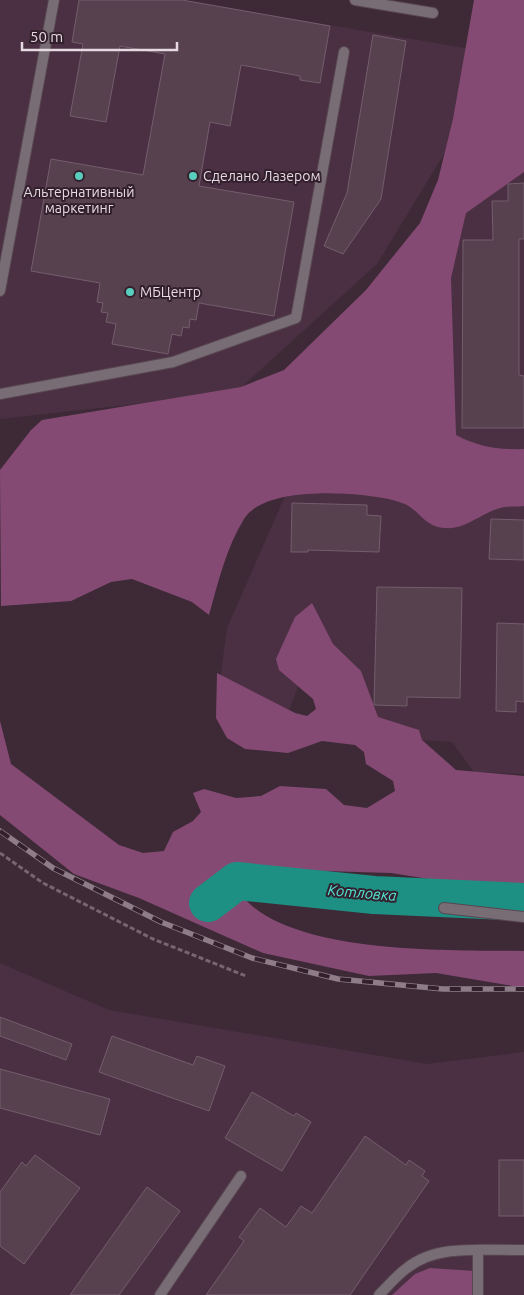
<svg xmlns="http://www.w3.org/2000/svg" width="524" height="1295" font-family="Ubuntu,sans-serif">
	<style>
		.built { fill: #4a3042 }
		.forest { fill: #854a74 }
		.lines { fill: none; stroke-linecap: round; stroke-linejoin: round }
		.river { stroke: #1d9083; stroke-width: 38 }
		.building { fill: #57414f; stroke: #745d6c }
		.service-casing { stroke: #594652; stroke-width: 12 }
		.path { stroke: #776571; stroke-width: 3; stroke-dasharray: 5 2.5; stroke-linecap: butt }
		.service { stroke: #786d74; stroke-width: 10 }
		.rail-casing { stroke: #8e7d88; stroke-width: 5.5 }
		.rail { stroke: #33202d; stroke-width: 4; stroke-dasharray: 11; stroke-linecap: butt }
		.poi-dot { fill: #59cebf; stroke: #33202d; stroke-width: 2 }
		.labels { text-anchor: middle; stroke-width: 4; stroke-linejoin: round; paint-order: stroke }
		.poi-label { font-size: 14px; fill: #e7d9e2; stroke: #33202d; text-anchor: start }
		.water-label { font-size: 15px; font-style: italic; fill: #54e9d7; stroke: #33202d }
	</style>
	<rect width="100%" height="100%" fill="#3e2a37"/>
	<g class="built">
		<path d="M0,0H182L465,48L461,126L377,264L235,393L0,419Z"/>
		<path d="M524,119V774L474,772L452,742L372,737L299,684L289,710L219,687L227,628L313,432Z"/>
		<path d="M0,963L109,1010L427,1064L524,1052V1295H0Z"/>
	</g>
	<g class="forest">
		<path d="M474,0H524V172L466,213L451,278L456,435C479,447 498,450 524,449V506C518,507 511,506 505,507C484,510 467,530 445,528C427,527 423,516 410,507C405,503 395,501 389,499C355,492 265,485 244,519C226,548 218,583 209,615L192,602L132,579L111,582L71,601L1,606L0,470L31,430L42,420L241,387L284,370L366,290L420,223L438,180L453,119Z"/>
		<path d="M312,603L333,644L361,671L378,717L419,730L422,740L456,770L524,776V894L391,873L258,869L243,897C293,955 451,950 524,951V988L436,973L369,976L263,953L139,898L74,874L0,815V721L11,764L119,845L143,853L164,851L173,832L193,821L201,812L193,793L204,789L236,798L261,796L280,786L326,789L344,805L367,808L395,791L393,781L366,764L364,752L355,745L322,741L288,753L245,749L227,738L216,718L217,673L295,713L307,716L316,709L313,699L279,670L276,659L295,617Z"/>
		<path d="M430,1268L474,1271V1295H392L415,1274Z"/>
	</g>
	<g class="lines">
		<path class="river" d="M208,903L237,881L374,895L524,902"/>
	</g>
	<g class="building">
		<path d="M79,0H182L330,26L320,83L300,80V76L241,65L230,126L210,122L199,186L294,202L274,316L199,303L196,320L190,319L189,328L183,327L181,336L172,334L168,354L112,344L116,324L106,322L108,313L101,312L103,303L97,302L100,283L31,271L51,159L143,175L165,54L120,46L106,122L70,116L83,44L72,42Z"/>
		<path d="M373,35L406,41L381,199L343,254L324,246L347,193Z"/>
		<path d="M524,183V239H519V375L524,376V428H462L463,240H493L492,201H508V184Z"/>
		<path d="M292,503L367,505V515L381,516L379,552L308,550V552H291Z"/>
		<path d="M491,519L524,520V560L489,559Z"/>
		<path d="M377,587L462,588L460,698L407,697V706L374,705Z"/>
		<path d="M497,623L524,624V702L516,701V712L496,711Z"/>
		<path d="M0,1017L72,1044L66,1060L0,1036Z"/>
		<path d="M112,1036L193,1065L197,1056L225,1066L209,1111L99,1072Z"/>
		<path d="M0,1069L110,1099L100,1135L0,1108Z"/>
		<path d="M252,1092L294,1116L296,1113L311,1122L282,1171L225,1138Z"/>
		<path d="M365,1136L406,1165L409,1160L425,1171L422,1176L429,1181L350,1295H206L244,1241L239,1237L260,1208L286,1227L301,1206L312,1213Z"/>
		<path d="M35,1155L80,1188L24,1264L0,1246V1192L22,1162L26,1166Z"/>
		<rect x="499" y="1160" width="25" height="56"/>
		<path d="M147,1187L180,1211L119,1295H70Z"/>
	</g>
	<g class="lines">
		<g class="service-casing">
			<g id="service">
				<path d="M355,0L433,13"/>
				<path d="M0,291L54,0"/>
				<path d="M0,394L173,362L296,318L344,52"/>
				<path d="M444,908L524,917"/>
				<path d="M160,1295L241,1176"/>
				<path d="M379,1295C388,1286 396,1276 407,1268C438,1243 486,1251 524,1250"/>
				<path d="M478,1295V1251"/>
			</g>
		</g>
		<path class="path" d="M0,853L43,883L153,939L246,976"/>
		<use href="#service" class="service"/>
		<g class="rail-casing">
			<path id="rail" d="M0,831L53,868L161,922L252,958L338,979L443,989H524"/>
		</g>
		<use href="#rail" class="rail"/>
	</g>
	<g class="poi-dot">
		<circle cx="79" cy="176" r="5"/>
		<circle cx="193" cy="176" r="5"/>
		<circle cx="130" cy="292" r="5"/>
	</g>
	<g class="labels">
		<g class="poi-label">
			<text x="203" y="181">Сделано Лазером</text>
			<text x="79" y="197" text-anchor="middle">Альтернативный<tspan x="79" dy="16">маркетинг</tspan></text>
			<text x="140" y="297">МБЦентр</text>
		</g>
		<g class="water-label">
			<text transform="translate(362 893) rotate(5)" y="5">Котловка</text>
		</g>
	</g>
	<path d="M22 42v8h155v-8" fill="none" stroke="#e7d9e2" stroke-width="2.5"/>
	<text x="30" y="42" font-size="15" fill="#e7d9e2" stroke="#33202d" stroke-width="4" paint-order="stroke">50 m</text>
</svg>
